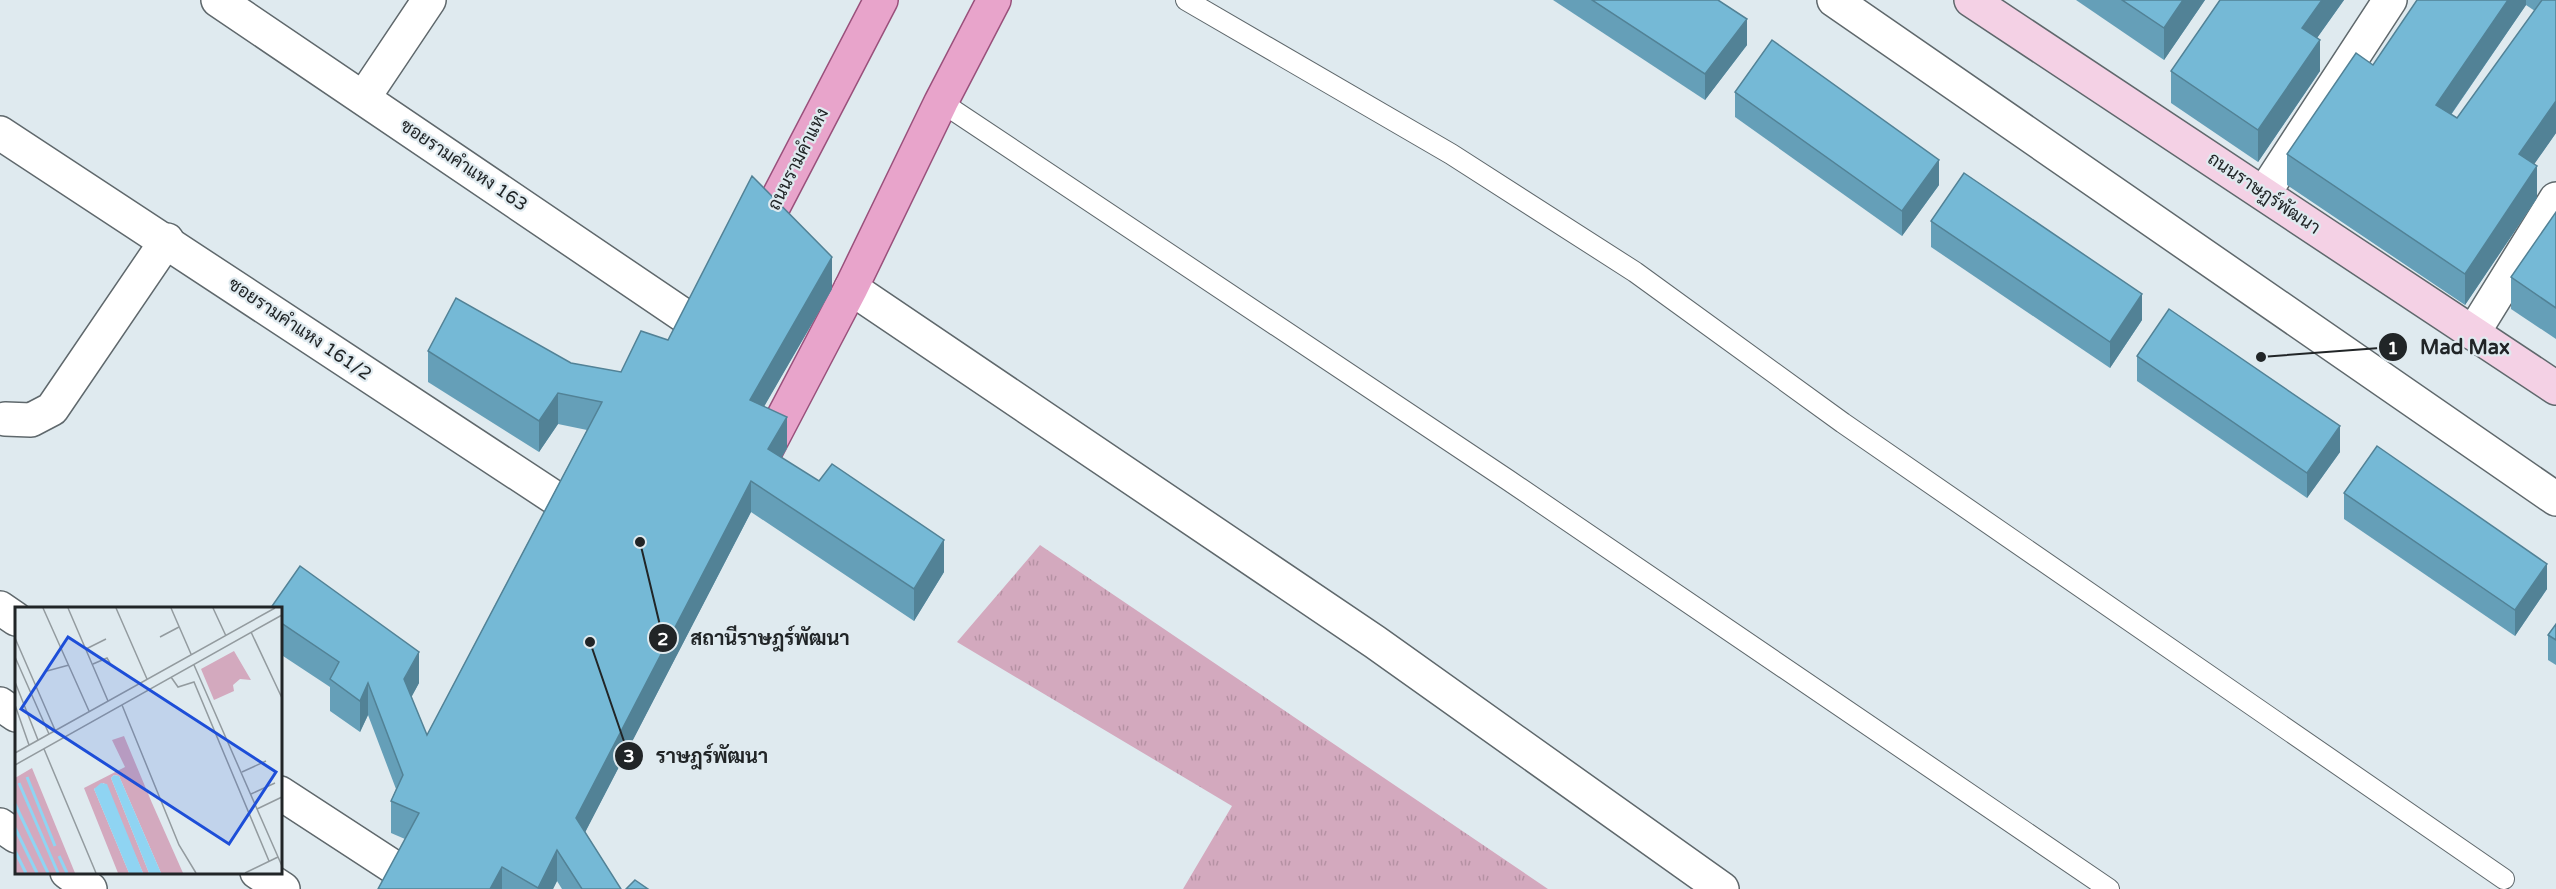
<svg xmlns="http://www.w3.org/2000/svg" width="2556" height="889" font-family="'Varela Round',Sarabun,sans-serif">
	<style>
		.grass { fill: url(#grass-tufts) }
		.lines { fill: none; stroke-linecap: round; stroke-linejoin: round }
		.lane-casing { stroke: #5f686c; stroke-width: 22 }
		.street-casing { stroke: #5f686c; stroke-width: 36 }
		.secondary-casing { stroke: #5f686c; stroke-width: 36 }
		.primary-casing { stroke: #99507b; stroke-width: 36 }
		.lane { stroke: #fff; stroke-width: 20 }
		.street { stroke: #fff; stroke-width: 33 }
		.secondary { stroke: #f4d1e5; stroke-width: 33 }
		.primary { stroke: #e8a4cb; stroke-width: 33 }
		.wall { fill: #659fb8; fill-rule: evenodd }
		.shaded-wall { fill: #528296 }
		.building { fill: #75b9d6; stroke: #528296; stroke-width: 1.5 }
		.labels { text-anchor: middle; stroke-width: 4.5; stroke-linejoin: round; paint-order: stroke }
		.street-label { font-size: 18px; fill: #212527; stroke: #dfeaef }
		.inset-river { fill: none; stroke: #8fd4f2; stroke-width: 3 }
		.inset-road { fill: none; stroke: #939b9f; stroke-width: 1.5 }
		.view { fill: #1d4ed8; fill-opacity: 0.15; stroke: #1d4ed8; stroke-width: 3 }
		.inset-edge { fill: none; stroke: #212527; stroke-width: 3 }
		.leader { fill: none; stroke: #212527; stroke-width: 2 }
		.callout-dot { fill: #212527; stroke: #dfeaef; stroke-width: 2 }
		.mark-label { font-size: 18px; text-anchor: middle; font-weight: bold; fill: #fff }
		.callout-label { font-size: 20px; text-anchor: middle; font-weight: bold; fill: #212527; stroke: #dfeaef; stroke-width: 4.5; stroke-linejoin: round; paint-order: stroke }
	</style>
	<defs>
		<pattern id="grass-tufts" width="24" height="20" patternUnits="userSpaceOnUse" patternTransform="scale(1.5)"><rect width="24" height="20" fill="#d3a9be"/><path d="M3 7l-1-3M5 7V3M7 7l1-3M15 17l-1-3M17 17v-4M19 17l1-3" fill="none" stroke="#b591a3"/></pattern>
	</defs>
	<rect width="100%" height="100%" fill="#dfeaef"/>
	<path class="grass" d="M1040,545L1548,889H1183L1232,806L957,642Z"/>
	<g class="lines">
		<g class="lane-casing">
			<g id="lane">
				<path d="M1186,0L1451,154L1635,272L1843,423L2504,879"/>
				<path d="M941,102L1508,480L2109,889"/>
			</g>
		</g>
		<g class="street-casing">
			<g id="street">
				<path d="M218,0L708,332"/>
				<path d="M1834,0L2556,499"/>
				<path d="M364,97L429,0"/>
				<path d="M0,133L590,521"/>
				<path d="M2264,193L2390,0"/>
				<path d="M851,288L1375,642L1722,889"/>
				<path d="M2473,333L2556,199"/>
				<path d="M5,419L31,420L52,409L167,240"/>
				<path d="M0,608L16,619"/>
				<path d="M0,704L16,715"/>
				<path d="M280,793L412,879"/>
				<path d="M0,825L16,836"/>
				<path d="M67,872L90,889"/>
				<path d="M257,872L283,889"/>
			</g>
		</g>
		<g class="secondary-casing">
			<path id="secondary" d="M1971,0L2556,388"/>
		</g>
		<g class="primary-casing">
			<g id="primary">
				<path d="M756,240L881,0"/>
				<path d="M763,456L851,288L941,102L994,0"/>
			</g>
		</g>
		<use href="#lane" class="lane"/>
		<use href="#street" class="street"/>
		<use href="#secondary" class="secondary"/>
		<use href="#primary" class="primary"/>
	</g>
	<g class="wall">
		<path d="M1553,0H1718L1747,45L1705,100Z"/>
		<path d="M2076,0H2205L2164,60Z"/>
		<path d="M2220,0H2344L2317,38L2320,71L2258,162L2171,103V71Z"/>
		<path d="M2417,0H2556V133L2534,164L2537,198L2465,305L2287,185V154L2373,65ZM2526,5L2535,11L2457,118L2451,115Z"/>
		<path d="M1735,92L1939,185L1902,236L1735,117Z"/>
		<path d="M2556,212V339L2511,309V277Z"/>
		<path d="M1931,221L2142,320L2110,368L1931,247Z"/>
		<path d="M832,289L764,406L787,448L781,458L944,572L914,621L751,512L585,832L621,889H562L557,881L553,889H378L405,839L391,833V801L396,789L368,715L360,732L330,711V687L280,654V609L419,683L411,697L427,735L587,430L558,424L539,452L428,382V351L571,363L621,372Z"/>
		<path d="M2137,356L2340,452L2307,498L2137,381Z"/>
		<path d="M2344,493L2547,589L2515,636L2344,519Z"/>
		<path d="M2556,624V665L2548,660V635Z"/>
	</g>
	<g class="shaded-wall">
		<path d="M2183,0H2205L2164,60V28Z"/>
		<path d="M2322,0H2344L2302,59V28Z"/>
		<path d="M2508,0H2526V5L2436,136V105Z"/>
		<path d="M1747,19V45L1705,100V74Z"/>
		<path d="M2320,40V71L2258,162V130Z"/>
		<path d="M2556,101V133L2519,186V154Z"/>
		<path d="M1939,160V185L1902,236V211Z"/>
		<path d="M2537,166V198L2465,305V274Z"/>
		<path d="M832,257V289L750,431V400Z"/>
		<path d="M2142,294V320L2110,368V342Z"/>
		<path d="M558,393V424L539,452V421Z"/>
		<path d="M787,417V448L768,481V449Z"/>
		<path d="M2340,426V452L2307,498V473Z"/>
		<path d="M751,481V512L576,850V818Z"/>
		<path d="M944,540V572L914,621V589Z"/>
		<path d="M2547,564V589L2515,636V610Z"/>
		<path d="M419,652V683L404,711V679Z"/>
		<path d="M368,683V715L360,732V701Z"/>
		<path d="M557,850V881L553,889H538Z"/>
		<path d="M502,867V889H490Z"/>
	</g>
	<g class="building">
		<path d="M1592,0H1718L1747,19L1705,74Z"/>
		<path d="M2122,0H2183L2164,28Z"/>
		<path d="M2220,0H2322L2302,28L2320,40L2258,130L2171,71Z"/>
		<path d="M2417,0H2508L2436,105L2457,118L2542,0H2556V101L2519,154L2537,166L2465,274L2287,154L2356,53L2373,65Z"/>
		<path d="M1772,40L1939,160L1902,211L1735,92Z"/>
		<path d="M1964,173L2142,294L2110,342L1931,221Z"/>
		<path d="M752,176L832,257L750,400L787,417L768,449L819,481L832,464L944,540L914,589L751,481L576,818L621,889H582L557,850L538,888L502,867L490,889H378L419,813L391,801L403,775L368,683L360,701L330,679L339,662L280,622V609H270L300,566L419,652L404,679L427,735L602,402L558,393L539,421L428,351L456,298L571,363L621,372L641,331L668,340Z"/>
		<path d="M2556,212V308L2511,277Z"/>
		<path d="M2169,309L2340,426L2307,473L2137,356Z"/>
		<path d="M2377,446L2547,564L2515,610L2344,493Z"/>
		<path d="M2556,624V640L2548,635Z"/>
		<path d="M635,880L648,889H626Z"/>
	</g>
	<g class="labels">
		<g class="street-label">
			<text transform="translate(798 159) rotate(-63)" y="6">ถนนรามคำแหง</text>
			<text transform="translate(464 165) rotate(34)" y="6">ซอยรามคำแหง 163</text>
			<text transform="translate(2264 193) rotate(34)" y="6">ถนนราษฏร์พัฒนา</text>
			<text transform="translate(300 329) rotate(34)" y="6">ซอยรามคำแหง 161/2</text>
		</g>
	</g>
	<g transform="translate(15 607)">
		<rect width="267" height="267" fill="#dfeaef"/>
		<path d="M219,44L236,73L225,72L218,78L219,84L199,93L186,62ZM109,129L137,196L168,266H146L104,169L99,168L96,171L134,266H128L89,176L79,182L114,266H103L69,181L110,160L97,133ZM17,161L60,266H0V171Z" fill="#d3a9be"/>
		<path d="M99,168L104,169L146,266H134L96,171ZM86,176L92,177L128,266H114L79,182Z" fill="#8fd4f2"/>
		<path class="inset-river" d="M12,170L40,239M4,176L43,266M0,197L33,266M0,221L22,266M0,244L11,266M44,249L52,266"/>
		<path class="inset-road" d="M28,1L74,104M53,1L93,94M101,1L132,72M156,1L176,47M198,1L211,29M236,25L267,91M145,30L164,20M0,31L40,123M71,42L91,32M0,50L34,127M78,57L92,51L95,56M179,58L267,259M32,64L54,58M156,70L163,80L179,75L254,254M0,75L23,133M0,98L14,138M107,98L164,238L181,266M29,142L81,266M0,146L260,1M0,158L267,8M227,165L251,154M236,187L260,176M242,202L267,190M230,266L263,250"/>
		<path class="view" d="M53,30L261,165L214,237L6,102Z"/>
		<rect width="267" height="267" class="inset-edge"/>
	</g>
	<path class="leader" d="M2261 357L2393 347M640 542L663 638M590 642L629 756"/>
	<g class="callout-dot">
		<circle cx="2261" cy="357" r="6"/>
		<circle cx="640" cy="542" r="6"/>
		<circle cx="590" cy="642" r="6"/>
		<circle cx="2393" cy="347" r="15"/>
		<circle cx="663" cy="638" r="15"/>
		<circle cx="629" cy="756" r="15"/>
	</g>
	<g class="mark-label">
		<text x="2393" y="354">1</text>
		<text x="663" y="645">2</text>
		<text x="629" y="762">3</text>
	</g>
	<g class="callout-label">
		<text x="2465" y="354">Mad Max</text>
		<text x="770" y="645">สถานีราษฎร์พัฒนา</text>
		<text x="712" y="763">ราษฎร์พัฒนา</text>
	</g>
</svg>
